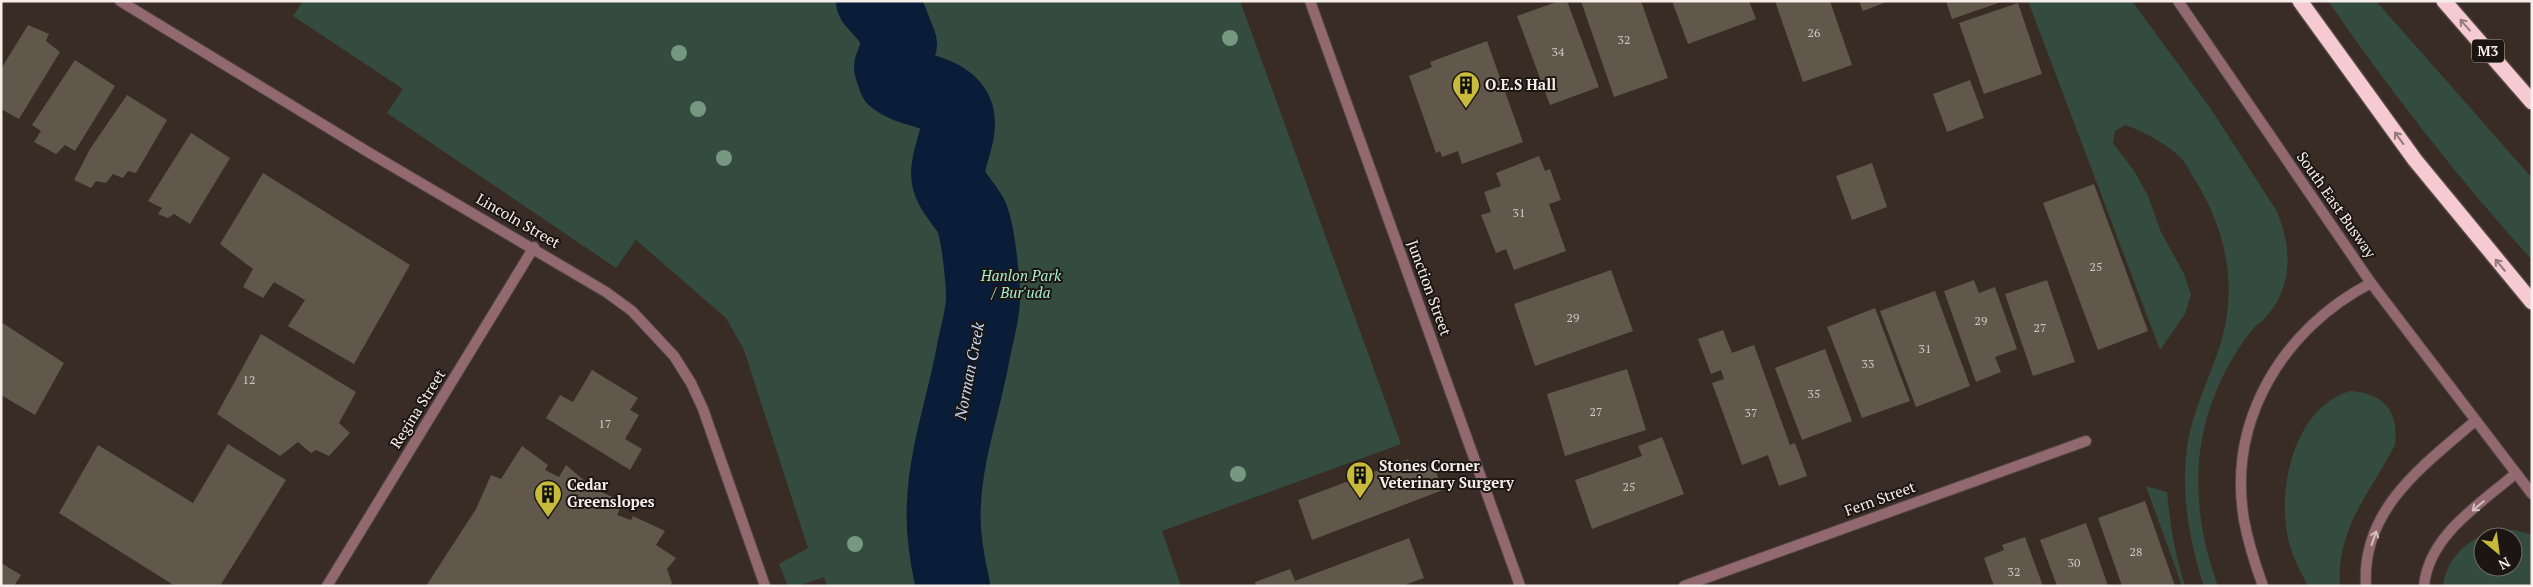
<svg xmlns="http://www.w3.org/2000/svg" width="2533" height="587" font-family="'PT Serif',serif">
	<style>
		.green { fill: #334c3f; fill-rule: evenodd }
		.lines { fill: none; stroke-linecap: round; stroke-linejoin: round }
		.river { stroke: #091c38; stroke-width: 74 }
		.building { fill: #61574b }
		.service-casing { stroke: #544741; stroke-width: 12 }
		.minor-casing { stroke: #544741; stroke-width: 12 }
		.tertiary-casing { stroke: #544741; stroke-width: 12 }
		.motorway-casing { stroke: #544741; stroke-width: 18 }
		.service { stroke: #92696f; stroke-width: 10 }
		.minor { stroke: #92696f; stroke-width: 10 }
		.tertiary { stroke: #92696f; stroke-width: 10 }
		.motorway { stroke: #f5cbd1; stroke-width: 15 }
		.tree { fill: #769780 }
		.oneway { stroke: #937a7c }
		.oneway2 { stroke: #d4bfbf }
		.labels { text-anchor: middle; stroke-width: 4; stroke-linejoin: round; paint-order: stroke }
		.number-label { font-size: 12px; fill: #d2c8c2 }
		.shield { fill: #1c1613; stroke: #b5adaa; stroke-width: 1 }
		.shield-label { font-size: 14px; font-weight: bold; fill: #f7eeea }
		.poi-label { font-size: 15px; font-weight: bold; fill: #f7eeea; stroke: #1c1613; text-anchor: start }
		.street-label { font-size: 15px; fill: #f7eeea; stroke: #1c1613 }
		.park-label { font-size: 15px; font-style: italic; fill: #a7efca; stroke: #1c1613 }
		.water-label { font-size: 16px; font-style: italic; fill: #c0d8f9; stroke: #1c1613 }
	</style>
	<rect width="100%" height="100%" fill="#392c25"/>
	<g class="green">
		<path d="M303,1H1240L1401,444L1162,531L1181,586H827L824,577L798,586H788L779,564L808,548L744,350L726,318L636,240L616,268L387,113L403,89L293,16Z"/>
		<path d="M2028,1H2132L2211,109L2276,210C2292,245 2294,286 2266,317C2262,322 2256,325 2252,330C2239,346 2227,366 2219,385C2189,450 2194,521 2218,586H2204C2189,541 2181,494 2187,447C2193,408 2211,376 2222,339C2237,283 2226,232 2197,183C2192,176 2188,167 2183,160C2173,148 2140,129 2125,125L2115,131L2113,143L2135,172L2148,196L2161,232L2184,274L2191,295L2185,314L2160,350Z"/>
		<path d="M2328,1H2376L2532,178V260C2458,178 2391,92 2328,1Z"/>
		<path d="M2350,391C2384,393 2399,411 2395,445C2371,492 2336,528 2340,586H2308C2299,569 2290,552 2287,533C2278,483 2296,407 2350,391Z"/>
		<path d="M2146,486L2167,492C2170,525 2175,555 2185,586H2182Z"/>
		<path d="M2495,530H2515L2532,535V586H2443C2447,556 2469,539 2495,530ZM2483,537H2513V567H2483Z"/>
	</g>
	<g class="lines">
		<path class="river" d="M873,1L891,21L900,44L891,67L895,79C911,91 936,90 950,104C969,123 948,151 948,173C948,190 964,202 971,216C978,228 983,282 983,298C983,316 976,336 973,354C964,403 946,453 944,503C942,530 947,560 953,586"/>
	</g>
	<g class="building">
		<path d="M1559,1H1567L1599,87L1550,105L1517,16Z"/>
		<path d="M1581,1H1641L1668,78L1614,97Z"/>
		<path d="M1672,1H1749L1756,19L1688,44Z"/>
		<path d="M1775,1H1830L1852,65L1803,82Z"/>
		<path d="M1859,1H1889L1863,11Z"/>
		<path d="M1946,1H2001V2L1952,19Z"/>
		<path d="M2018,3L2042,74L1984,94L1959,23Z"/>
		<path d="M28,25L49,34L46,41L60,52L19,119L1,109V69Z"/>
		<path d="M1487,41L1523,142L1462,164L1458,151L1442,157L1440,151L1436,153L1409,76L1432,67L1430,62Z"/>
		<path d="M75,60L115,86L75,151L65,145L56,154L34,142L41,131L32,125Z"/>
		<path d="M1970,80L1984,118L1947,132L1933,94Z"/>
		<path d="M127,95L167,120L136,173L128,171L123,178L113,174L106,183L96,181L91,188L74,180L90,149Z"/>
		<path d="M191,133L230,158L190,224L174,214L168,218L158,214L162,208L148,201Z"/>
		<path d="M1539,156L1545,171L1550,169L1561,200L1549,204L1566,251L1514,270L1506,249L1496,253L1481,215L1491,212L1484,192L1501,186L1496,173Z"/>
		<path d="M1872,163L1887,207L1852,220L1836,176Z"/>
		<path d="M263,173L410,265L354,364L288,326L305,300L274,282L263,298L243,287L253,269L220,244Z"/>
		<path d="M2094,184L2148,331L2098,350L2043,203Z"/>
		<path d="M1611,270L1633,331L1535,366L1514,304Z"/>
		<path d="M1974,280L1979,293L1995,287L2017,349L1995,357L2001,372L1976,382L1944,291Z"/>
		<path d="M2047,280L2075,362L2033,376L2005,294Z"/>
		<path d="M1935,291L1970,386L1916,407L1880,311Z"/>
		<path d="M1875,308L1910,401L1862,418L1827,327Z"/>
		<path d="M1,322L64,363L35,415L1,395Z"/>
		<path d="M1723,330L1732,353L1754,345L1790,445L1795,443L1807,476L1779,486L1768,455L1742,465L1712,383L1724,379L1721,370L1711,374L1698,339Z"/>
		<path d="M261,334L356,392L339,423L350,433L329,456L316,450L311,453L298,442L280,456L217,414Z"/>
		<path d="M1825,349L1852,421L1802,440L1775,368Z"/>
		<path d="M1627,369L1646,430L1565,456L1547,394Z"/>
		<path d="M592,370L638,398L630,410L639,415L625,439L642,449L630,470L546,418L560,395L573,402Z"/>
		<path d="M1662,437L1684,494L1592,529L1575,480L1642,456L1638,446Z"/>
		<path d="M228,444L286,480L220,586H175L59,513L98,445L193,503Z"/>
		<path d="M522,446L548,465L545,470L559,477L566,465L593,488L623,502L617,515L631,520L633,516L665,531L656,545L676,558L667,569L672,583L670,586H426L476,509L491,475L501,479Z"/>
		<path d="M1408,459L1413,473L1433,464L1443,490L1312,540L1298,500Z"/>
		<path d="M2145,501L2175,586H2122L2098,518Z"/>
		<path d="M2086,523L2108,586H2057L2040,540Z"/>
		<path d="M2025,537L2043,586H1994L1984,558L2004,550L2002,545Z"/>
		<path d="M1409,538L1424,578L1402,586H1256L1255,582L1290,569L1295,581Z"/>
		<path d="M1,563L21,575L14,586H1Z"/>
	</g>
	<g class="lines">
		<g class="service-casing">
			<g id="service">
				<path d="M2178,1L2371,283L2532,494"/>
				<path d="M2263,586C2255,564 2248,542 2244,520C2227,419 2284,328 2371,283"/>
				<path d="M2366,586C2361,509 2424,465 2475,421"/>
				<path d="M2424,586C2429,535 2479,505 2515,474"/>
			</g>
		</g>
		<g class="minor-casing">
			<g id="minor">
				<path d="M120,1L368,152L606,292L632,311L674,356L691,383L703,409L765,586"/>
				<path d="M327,586L534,247"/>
				<path d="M1684,586L2086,441"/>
			</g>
		</g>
		<g class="tertiary-casing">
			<path id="tertiary" d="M1310,1L1520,586"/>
		</g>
		<g class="motorway-casing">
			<g id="motorway">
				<path d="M2300,1L2415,160L2532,302"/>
				<path d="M2444,1L2532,102"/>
			</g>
		</g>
		<use href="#service" class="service"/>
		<use href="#minor" class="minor"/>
		<use href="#tertiary" class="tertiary"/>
		<use href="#motorway" class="motorway"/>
	</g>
	<g class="tree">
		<circle cx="1230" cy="38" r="8"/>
		<circle cx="679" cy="53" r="8"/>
		<circle cx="698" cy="109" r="8"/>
		<circle cx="724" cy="158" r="8"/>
		<circle cx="1238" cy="474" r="8"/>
		<circle cx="855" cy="544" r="8"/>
	</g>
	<defs><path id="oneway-shaft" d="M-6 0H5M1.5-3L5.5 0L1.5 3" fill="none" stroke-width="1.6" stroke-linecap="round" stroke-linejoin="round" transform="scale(1.25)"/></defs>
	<g class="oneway">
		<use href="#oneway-shaft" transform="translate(2465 25) rotate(-131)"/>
		<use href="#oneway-shaft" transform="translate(2399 138) rotate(-126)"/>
		<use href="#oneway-shaft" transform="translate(2500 265) rotate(-130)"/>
	</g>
	<g class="oneway2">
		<use href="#oneway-shaft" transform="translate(2478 506) rotate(140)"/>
		<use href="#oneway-shaft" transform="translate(2374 538) rotate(-71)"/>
	</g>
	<defs>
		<g id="building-pin" transform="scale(1.4375)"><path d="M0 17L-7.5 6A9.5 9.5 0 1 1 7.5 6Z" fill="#c8bb3b" stroke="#1c1613"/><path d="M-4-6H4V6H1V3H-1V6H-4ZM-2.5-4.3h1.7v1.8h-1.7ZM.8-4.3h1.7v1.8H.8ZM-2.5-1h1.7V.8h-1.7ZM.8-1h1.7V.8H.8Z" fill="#111"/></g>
	</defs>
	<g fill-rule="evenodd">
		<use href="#building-pin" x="1466" y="85"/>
		<use href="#building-pin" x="1360" y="475"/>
		<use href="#building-pin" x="548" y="494"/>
	</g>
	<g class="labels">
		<g class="number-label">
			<text x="1814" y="37">26</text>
			<text x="1624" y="44">32</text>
			<text x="1558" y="56">34</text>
			<text x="1519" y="217">31</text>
			<text x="2096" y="271">25</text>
			<text x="1573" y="322">29</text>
			<text x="1981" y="325">29</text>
			<text x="2040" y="332">27</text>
			<text x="1925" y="353">31</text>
			<text x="1868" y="368">33</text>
			<text x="249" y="384">12</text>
			<text x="1814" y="398">35</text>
			<text x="1596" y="416">27</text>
			<text x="1751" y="417">37</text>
			<text x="605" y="428">17</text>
			<text x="1629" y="491">25</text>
			<text x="2136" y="556">28</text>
			<text x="2074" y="567">30</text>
			<text x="2014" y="576">32</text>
		</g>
		<rect class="shield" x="2472" y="39.5" width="32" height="23" rx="4"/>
		<g class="shield-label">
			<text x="2488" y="56">M3</text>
		</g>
		<g class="poi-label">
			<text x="1485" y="90">O.E.S Hall</text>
			<text x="1379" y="471">Stones Corner<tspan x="1379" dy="17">Veterinary Surgery</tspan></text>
			<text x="567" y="490">Cedar<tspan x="567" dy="17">Greenslopes</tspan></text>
		</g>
		<g class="street-label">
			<text transform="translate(2336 205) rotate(55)" y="5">South East Busway</text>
			<text transform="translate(518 221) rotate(30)" y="5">Lincoln Street</text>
			<text transform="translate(1429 288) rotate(70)" y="5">Junction Street</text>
			<text transform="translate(418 409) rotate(-58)" y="5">Regina Street</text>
			<text transform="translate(1880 499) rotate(-20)" y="5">Fern Street</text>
		</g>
		<g class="park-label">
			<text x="1021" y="281">Hanlon Park<tspan x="1021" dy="17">/ Bur'uda</tspan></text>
		</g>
		<g class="water-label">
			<text transform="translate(969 371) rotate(-79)" y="6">Norman Creek</text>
		</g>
	</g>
	<rect width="2533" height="587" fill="none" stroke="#f7eeea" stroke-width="5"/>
	<g transform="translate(2498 552) rotate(151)"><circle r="24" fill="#1c1613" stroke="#746c69"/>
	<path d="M0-4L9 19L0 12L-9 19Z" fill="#c8bb3b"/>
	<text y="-8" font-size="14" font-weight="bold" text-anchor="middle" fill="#f7eeea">N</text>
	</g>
</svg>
